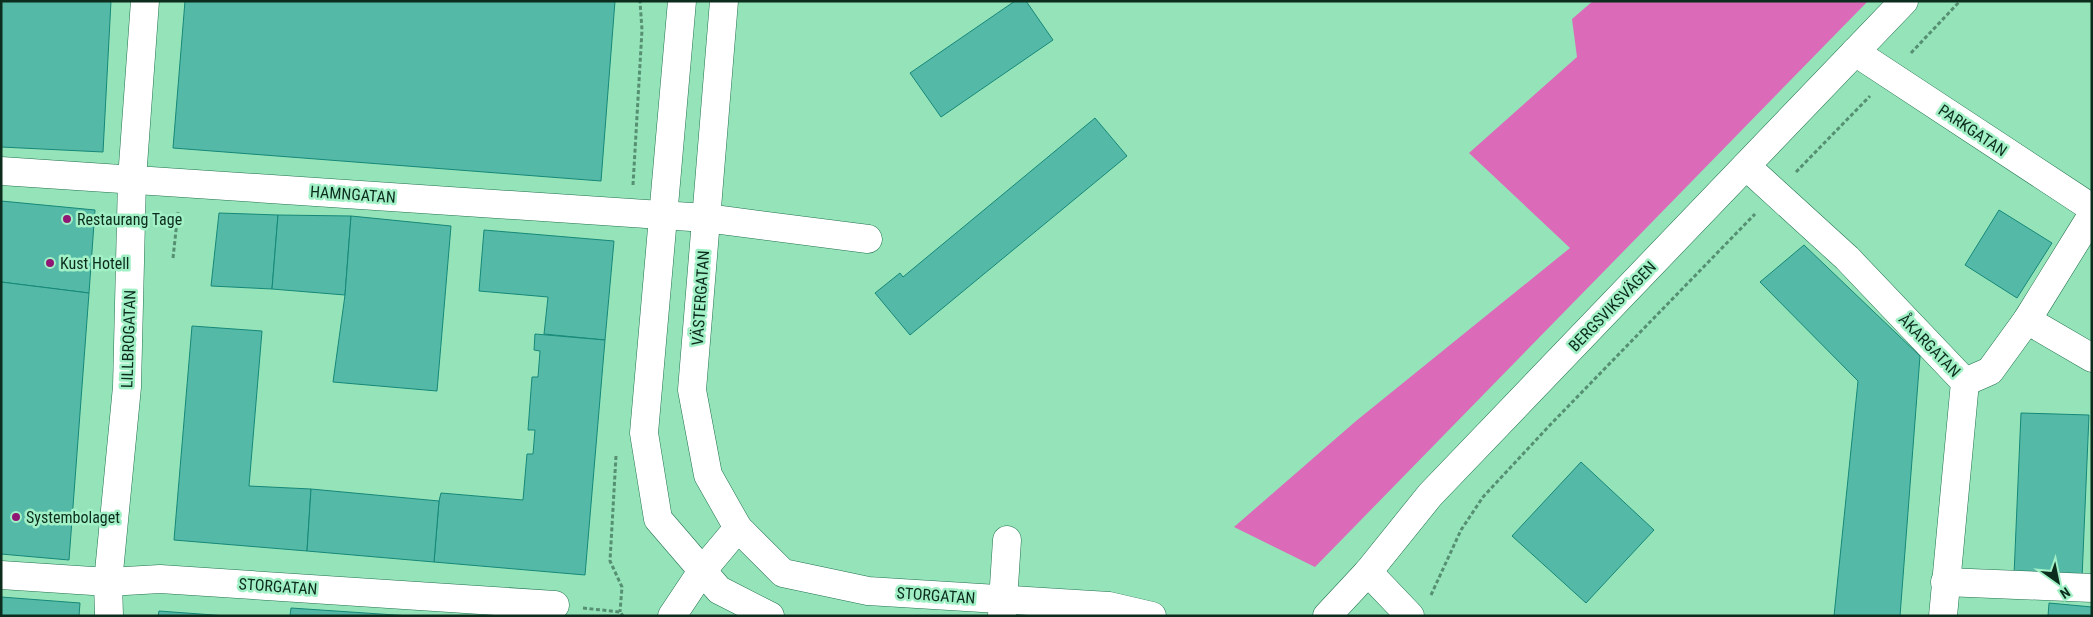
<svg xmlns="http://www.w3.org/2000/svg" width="2093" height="617" font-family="'Roboto Condensed',sans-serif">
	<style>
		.forest { fill: #db6ab9 }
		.building { fill: #55b9a7; stroke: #168878 }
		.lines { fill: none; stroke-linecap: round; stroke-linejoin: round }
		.minor-casing { stroke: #20724e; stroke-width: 29 }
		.path { stroke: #569072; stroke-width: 3; stroke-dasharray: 4 2.5; stroke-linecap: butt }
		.minor { stroke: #fff; stroke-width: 28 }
		.poi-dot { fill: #911774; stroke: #a2f0c6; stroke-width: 2 }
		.labels { text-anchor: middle; stroke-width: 5; stroke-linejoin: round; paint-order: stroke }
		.street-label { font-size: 16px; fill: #0c2d1e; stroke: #a2f0c6 }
		.poi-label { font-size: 16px; fill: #0c2d1e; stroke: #a2f0c6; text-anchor: start }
	</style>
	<rect width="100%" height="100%" fill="#95e3b9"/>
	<path class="forest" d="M1593,1H1868L1315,567L1234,527L1356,421L1570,248L1469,153L1577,57L1572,19Z"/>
	<g class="building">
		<path d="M1,1H111L103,152L1,147Z"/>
		<path d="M185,1H615L601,181L173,148Z"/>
		<path d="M1015,1H1026L1053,40L941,117L910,73Z"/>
		<path d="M1095,118L1127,156L910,335L875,293L900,273L903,277Z"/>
		<path d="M1,201L95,210L89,293L1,282Z"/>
		<path d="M1999,210L2052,243L2017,298L1965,265Z"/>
		<path d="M219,213L278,215L272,289L211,286Z"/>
		<path d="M278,215L351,216L345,295L272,289Z"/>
		<path d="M351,216L451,226L437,391L333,382L345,295Z"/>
		<path d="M484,230L614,241L605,340L544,334L548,297L479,291Z"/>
		<path d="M1804,245L1920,356L1900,616H1834L1858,381L1760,282Z"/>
		<path d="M1,282L89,293L69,560L1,554Z"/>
		<path d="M192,326L262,331L249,486L311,489L307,551L174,540Z"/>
		<path d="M535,334L605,340L585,575L434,562L439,501L441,493L523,500L527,454H533L535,430H528L532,377H538L540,351L534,350Z"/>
		<path d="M2021,413L2089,415L2082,578L2014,575Z"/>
		<path d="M1581,462L1654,530L1586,603L1512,536Z"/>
		<path d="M311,489L439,501L434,562L307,551Z"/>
		<path d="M1,597L80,603L79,616H1Z"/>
		<path d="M2049,603L2092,607V616H2048Z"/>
		<path d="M291,608L410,616H290Z"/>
		<path d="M159,611L227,616H158Z"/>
	</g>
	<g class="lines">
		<g class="minor-casing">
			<g id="minor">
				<path d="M682,1L644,433L658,519L719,590L770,616"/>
				<path d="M724,1L692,390L708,475L738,528L783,573L868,591L1109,606L1152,616"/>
				<path d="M1855,52L2092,208"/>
				<path d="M1746,166L1847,258L1965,382L1943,616"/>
				<path d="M1,171L706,218L868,239"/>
				<path d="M2027,320L2092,358"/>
				<path d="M1965,382L1990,371L2027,320L2092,215"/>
				<path d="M1368,572L1410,616"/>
				<path d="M1,575L108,582L160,579L555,605"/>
				<path d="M1945,582L2092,588"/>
				<path d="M109,616L108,582L127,387L132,179L145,1"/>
				<path d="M672,616L702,571L738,528"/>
				<path d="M1002,616L1007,540"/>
				<path d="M1327,616L1368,572L1430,495L1904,1"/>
			</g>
		</g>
		<g class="path">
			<path d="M1911,53L1960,1"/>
			<path d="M1796,172L1870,96"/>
			<path d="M633,185L642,30L640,1"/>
			<path d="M173,258L178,212"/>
			<path d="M616,456L610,561L622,587L620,612"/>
			<path d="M1431,595L1461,530L1483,497L1549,426L1755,214"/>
			<path d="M583,608L620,612L623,616"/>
		</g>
		<use href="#minor" class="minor"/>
	</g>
	<g class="poi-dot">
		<circle cx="67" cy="219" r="5"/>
		<circle cx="50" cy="263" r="5"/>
		<circle cx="16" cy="517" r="5"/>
	</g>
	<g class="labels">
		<g class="street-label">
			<text transform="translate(1973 130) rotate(34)" y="6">PARKGATAN</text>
			<text transform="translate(353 194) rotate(4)" y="6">HAMNGATAN</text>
			<text transform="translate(700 298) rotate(-86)" y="6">VÄSTERGATAN</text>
			<text transform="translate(1612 306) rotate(-46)" y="6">BERGSVIKSVÄGEN</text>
			<text transform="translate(128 339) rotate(-88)" y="6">LILLBROGATAN</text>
			<text transform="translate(1930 345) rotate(46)" y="6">ÅKARGATAN</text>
			<text transform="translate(278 586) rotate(4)" y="6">STORGATAN</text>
			<text transform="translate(936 595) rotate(4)" y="6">STORGATAN</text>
		</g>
		<g class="poi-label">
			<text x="77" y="225">Restaurang Tage</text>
			<text x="60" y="269">Kust Hotell</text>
			<text x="26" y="523">Systembolaget</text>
		</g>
	</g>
	<rect width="2093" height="617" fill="none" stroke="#0c2d1e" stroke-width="5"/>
	<g transform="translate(2058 582) rotate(147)" stroke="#a2f0c6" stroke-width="4" paint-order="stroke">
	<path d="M0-4L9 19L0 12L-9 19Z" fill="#0c2d1e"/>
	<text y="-8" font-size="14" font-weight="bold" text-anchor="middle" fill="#0c2d1e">N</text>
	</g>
</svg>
